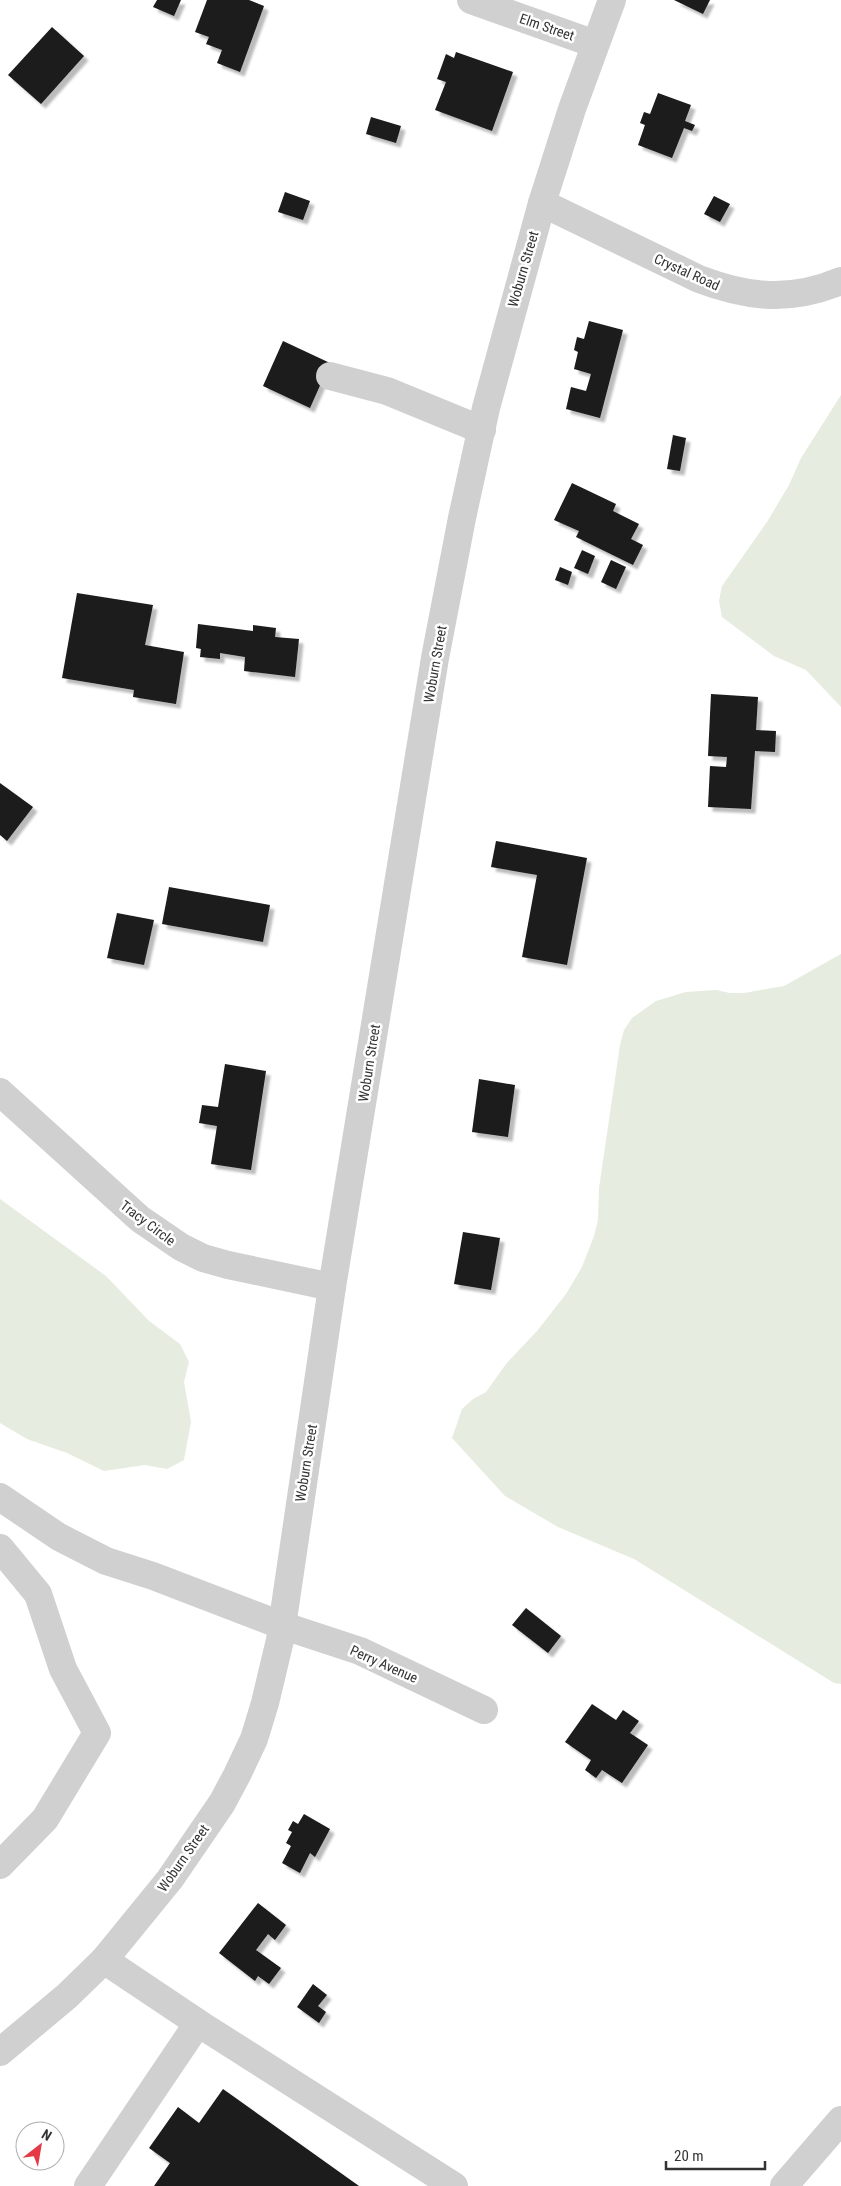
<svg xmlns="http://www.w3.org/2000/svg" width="841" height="2186" font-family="'Roboto Condensed',sans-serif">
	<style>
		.green { fill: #e6ecdf }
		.building { fill: #1a1a1a; filter: url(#shadow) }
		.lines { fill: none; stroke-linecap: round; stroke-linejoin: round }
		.minor { stroke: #d0d0d0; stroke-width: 28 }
		.labels { text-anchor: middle; stroke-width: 5; stroke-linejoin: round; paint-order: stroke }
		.street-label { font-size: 14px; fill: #333; stroke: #fff }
	</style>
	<defs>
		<filter id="shadow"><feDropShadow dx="4.5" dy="4.5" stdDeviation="1" flood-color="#0004"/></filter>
	</defs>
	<rect width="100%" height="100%" fill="#fff"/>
	<g class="green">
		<path d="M841,395V707L806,670L774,656L722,617L719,601L722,586L767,522L789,485L801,458Z"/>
		<path d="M841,954V1684L834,1683L634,1559L558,1527L505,1496L452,1438L462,1409L473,1399L486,1392L506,1364L537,1331L566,1294L582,1267L594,1236L598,1220L599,1188L620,1045L624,1030L632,1018L656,1001L686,992L716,990L730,993H744L784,986Z"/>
		<path d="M0,1199L106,1276L149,1321L180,1344L189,1362L184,1382L191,1422L184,1460L167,1469L145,1465L104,1471L67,1453L27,1439L0,1423Z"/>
	</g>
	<g class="building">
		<path d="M157,0H181L174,16L153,7Z"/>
		<path d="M207,0H249L264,6L240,72L217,63L222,50L206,44L209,37L195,32Z"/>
		<path d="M674,0H710L703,14Z"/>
		<path d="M52,27L84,56L41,104L8,75Z"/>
		<path d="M456,52L513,72L492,131L435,110L446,82L437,79L446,54L454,58Z"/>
		<path d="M658,93L691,105L685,121L695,125L692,131L684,128L672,158L638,145L645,125L640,123L644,112L650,114Z"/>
		<path d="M371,117L401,126L396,143L366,134Z"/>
		<path d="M285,192L310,201L303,220L278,212Z"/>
		<path d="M714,196L730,204L720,222L704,214Z"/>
		<path d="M589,321L623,330L600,418L566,409L571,387L586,391L591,374L574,369L578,352L574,350L577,337L584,339Z"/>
		<path d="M283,341L330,363L310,408L263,386Z"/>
		<path d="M673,435L686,438L680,471L667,469Z"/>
		<path d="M572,483L616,504L613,511L639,524L631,539L643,545L633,565L576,537L579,531L554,520Z"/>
		<path d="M582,550L595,556L588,574L574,568Z"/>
		<path d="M611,560L626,567L616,589L601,582Z"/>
		<path d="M560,567L572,572L568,585L555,580Z"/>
		<path d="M77,593L153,605L145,645L184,652L176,704L133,697L134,690L62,678Z"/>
		<path d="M198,624L253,631V625L276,628L275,637L299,639L295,677L244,671L245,657L220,653V659L200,657L201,649L196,648Z"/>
		<path d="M711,694L758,697L756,730L776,731L775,752L755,751L751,809L708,807L710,766L726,767L727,757L708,756Z"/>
		<path d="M0,783L33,807L7,841L0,835Z"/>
		<path d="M496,841L587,858L567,965L522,957L537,875L491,867Z"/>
		<path d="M169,887L270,905L263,942L162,924Z"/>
		<path d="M117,913L154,920L144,965L107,958Z"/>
		<path d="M225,1064L266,1071L251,1170L211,1164L217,1126L199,1123L202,1105L218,1107Z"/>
		<path d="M479,1079L515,1085L508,1137L472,1132Z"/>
		<path d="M463,1232L500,1238L491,1290L454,1284Z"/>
		<path d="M526,1608L561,1636L548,1653L512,1625Z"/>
		<path d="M592,1704L616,1720L623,1710L639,1721L630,1733L648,1745L622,1783L602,1770L596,1778L585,1770L591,1760L565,1742Z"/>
		<path d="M304,1814L330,1829L315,1857L310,1853L300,1873L282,1863L291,1846L286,1843L292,1832L288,1830L293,1821L298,1824Z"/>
		<path d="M258,1903L286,1925L275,1940L268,1934L256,1950L281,1968L269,1984L258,1976L255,1981L219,1953Z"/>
		<path d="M313,1984L327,1995L318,2006L326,2012L319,2023L297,2007Z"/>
		<path d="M223,2089L359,2186H154L170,2163L149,2148L178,2107L199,2123Z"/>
	</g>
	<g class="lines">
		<g class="minor">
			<path d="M471,0L595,44"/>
			<path d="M542,203L699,279C749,298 791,302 841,281"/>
			<path d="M330,376L387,391L482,430"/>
			<path d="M0,1092L140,1219L181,1247L203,1258L228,1265L332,1287"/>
			<path d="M0,1497L59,1537L106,1561L153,1576L281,1625L360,1651L484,1710"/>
			<path d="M0,1548L38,1594L63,1669L97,1733L45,1819L0,1865"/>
			<path d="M104,1960L198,2023L454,2186"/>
			<path d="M0,2052L67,1996L104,1960L170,1879L222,1803L237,1775L254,1739L265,1703L280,1640L332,1287L435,658L462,518L486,408L542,203L572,109L612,0"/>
			<path d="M88,2186L198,2023"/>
			<path d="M784,2186L841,2120"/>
		</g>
	</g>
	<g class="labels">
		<g class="street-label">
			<text transform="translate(547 27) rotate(19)" y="5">Elm Street</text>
			<text transform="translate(523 269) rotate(-74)" y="5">Woburn Street</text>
			<text transform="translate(687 272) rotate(24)" y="5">Crystal Road</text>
			<text transform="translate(435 664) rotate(-80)" y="5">Woburn Street</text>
			<text transform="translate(369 1063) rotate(-81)" y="5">Woburn Street</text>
			<text transform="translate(148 1223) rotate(37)" y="5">Tracy Circle</text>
			<text transform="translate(306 1463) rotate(-81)" y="5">Woburn Street</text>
			<text transform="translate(384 1664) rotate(24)" y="5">Perry Avenue</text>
			<text transform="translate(183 1858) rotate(-55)" y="5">Woburn Street</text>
		</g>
	</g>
	<g transform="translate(40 2146) rotate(31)"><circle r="24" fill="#ffffff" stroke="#adadad"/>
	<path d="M0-4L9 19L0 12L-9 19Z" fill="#e63946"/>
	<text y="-8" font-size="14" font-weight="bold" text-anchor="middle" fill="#333333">N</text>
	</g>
	<path d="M666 2161v8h99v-8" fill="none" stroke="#333333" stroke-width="2.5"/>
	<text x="674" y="2161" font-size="15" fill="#333333" stroke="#ffffff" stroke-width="4" paint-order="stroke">20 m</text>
</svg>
